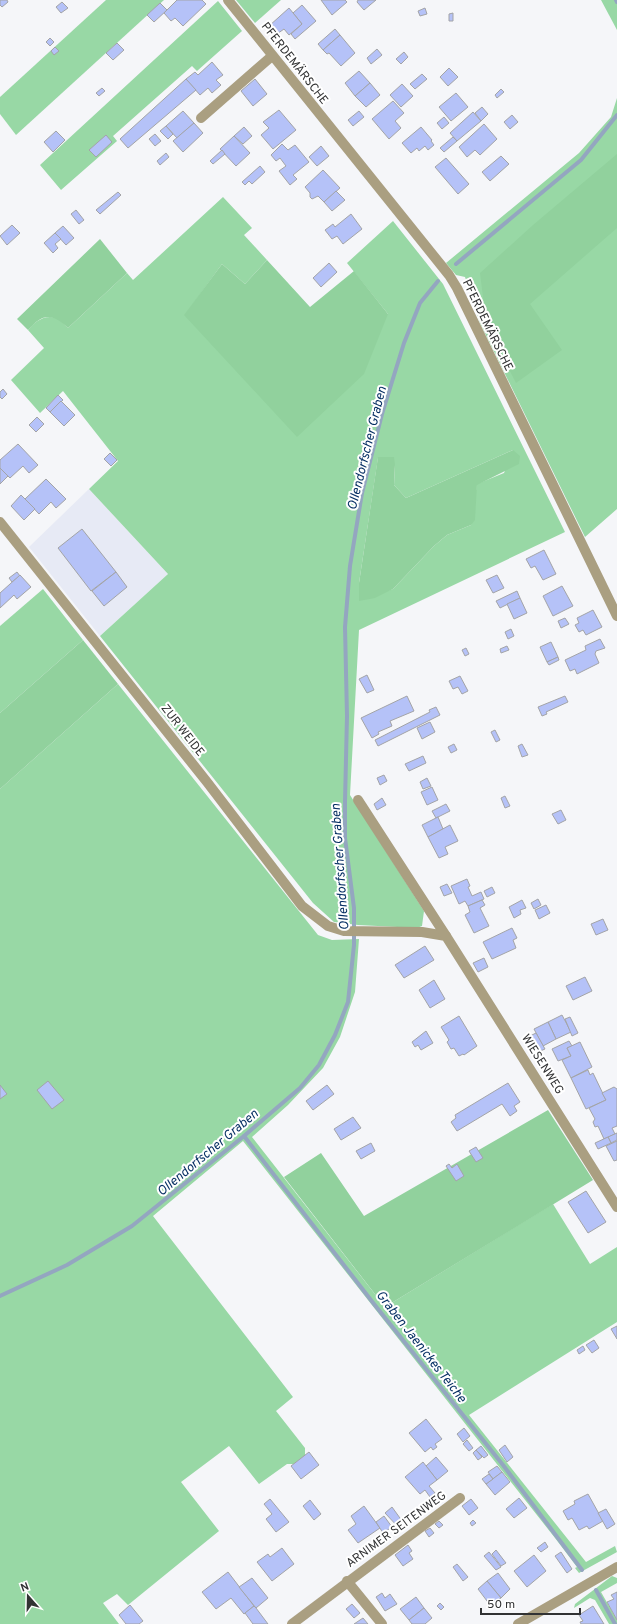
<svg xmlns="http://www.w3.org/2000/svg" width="617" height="1624" font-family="Overpass,sans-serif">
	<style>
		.built { fill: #e7eaf5 }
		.green { fill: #98d8a5; fill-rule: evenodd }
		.forest { fill: #91d19d }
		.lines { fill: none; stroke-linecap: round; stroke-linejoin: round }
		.stream { stroke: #94a6c0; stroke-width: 4 }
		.building { fill: #b5c2f8; stroke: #a3a4a7 }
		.minor { stroke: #aa9f81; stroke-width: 10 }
		.labels { text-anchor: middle; stroke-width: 4; stroke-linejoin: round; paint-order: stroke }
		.street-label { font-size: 12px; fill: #313233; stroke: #fff }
		.water-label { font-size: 13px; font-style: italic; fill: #073064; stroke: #fff }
	</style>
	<rect width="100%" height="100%" fill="#f5f6f9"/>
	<path class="built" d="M89,489L168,574L100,636L29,547Z"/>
	<g class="green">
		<path d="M106,0H164L16,135L0,114V97Z"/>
		<path d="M236,0H281L255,23Z"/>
		<path d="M601,0H617V30Z"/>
		<path d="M218,1L242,31L197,71L192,66L113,136L117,141L61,190L40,165Z"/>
		<path d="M617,98V509L585,537L480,323L465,277L456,275L446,263L579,153L611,117Z"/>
		<path d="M223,197L252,228L244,235L267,260L245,284L222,264L185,315L388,314L347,263L393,221L443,284L565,532L359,630L350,795L424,911L422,926L417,928L358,925L334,922L313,903L100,636L168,574L89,489L118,461L63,391L40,413L11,380L44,348L28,330C34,322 45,314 56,318C60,319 64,325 68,328L127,273L133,280ZM513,450L504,473L477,484L471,525L447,535L434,546L393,589L359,600V583L378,458L395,465L394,485L406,498Z"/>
		<path d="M43,589L83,640L0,713V626Z"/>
		<path d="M118,684L318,935L332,940L359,939L355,992L340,1037L323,1068L288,1105L252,1137L385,1307L553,1204L590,1264L617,1247V1322L469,1415L586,1562L615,1546L617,1552L579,1573L575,1568L577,1567L555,1538L243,1141L153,1216L293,1397L276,1411L305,1448V1456L294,1464H287L259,1484L229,1446L181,1482L219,1531L128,1605L117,1594L103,1603L119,1624H0V789Z"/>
		<path d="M612,1576L617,1578V1583L601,1592L617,1620V1624H609L595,1600L590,1598L574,1608L575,1604Z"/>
	</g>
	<g class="forest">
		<path d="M617,154V228L530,304L562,350L516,383L494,340L485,313L480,273L533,225Z"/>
		<path d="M100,239L127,273L68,328C52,313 43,313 28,330L17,319Z"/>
		<path d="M267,260L310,307L354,271L388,314L364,374L297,437L184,315L222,264L245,284Z"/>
		<path d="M513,450L520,456L519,464L477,485L475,520L471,525L447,535L434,546L393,589L375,598L359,601V583L378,457H394L395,465L394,485L406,498Z"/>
		<path d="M83,640L118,684L0,789V713Z"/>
		<path d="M548,1110L593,1180L385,1307L284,1177L321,1153L364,1216Z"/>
	</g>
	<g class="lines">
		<g class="stream">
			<path d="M616,0L617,2"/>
			<path d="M456,264L581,160L617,115"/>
			<path d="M244,1136L374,1304L503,1465L582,1570"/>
			<path d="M0,1296L67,1265L132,1226L244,1136L300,1088L319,1065L335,1035L348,1002L354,945V908L345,838V802L347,716L345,627L350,566L362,493L382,414L404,343L420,303L438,281"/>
			<path d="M596,1590L615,1624"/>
		</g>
	</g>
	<g class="building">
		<path d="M0,0H7L8,2L2,7L0,5Z"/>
		<path d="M177,0H202L206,4L183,26L175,18L171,21L164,13Z"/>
		<path d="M321,0H345L347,2L332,15Z"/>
		<path d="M358,0H376L364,10L357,2Z"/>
		<path d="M62,2L68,8L61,13L56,7Z"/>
		<path d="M160,3L167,10L154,22L147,15Z"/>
		<path d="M302,5L316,21L295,39L291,34L302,24L293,13Z"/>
		<path d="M289,8L302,24L289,35L284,29L277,34L269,26Z"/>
		<path d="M425,8L427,14L420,16L418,11Z"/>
		<path d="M453,13V21H449V14Z"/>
		<path d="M335,29L340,35L323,50L318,44Z"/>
		<path d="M340,35L355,53L341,66L329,53L327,54L323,50Z"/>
		<path d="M50,38L54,42L50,46L46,42Z"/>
		<path d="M117,43L124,50L113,60L106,53Z"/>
		<path d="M55,47L59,51L54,55L51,51Z"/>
		<path d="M377,49L382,55L371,64L367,58Z"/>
		<path d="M404,52L408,57L401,64L396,59Z"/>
		<path d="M212,62L223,75L216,80L221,85L212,93L208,88L200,95L186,79L195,72L198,75Z"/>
		<path d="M449,68L458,77L448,86L440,77Z"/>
		<path d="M359,71L370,83L355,96L345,83Z"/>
		<path d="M422,74L427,79L415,89L410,84Z"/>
		<path d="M186,79L196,90L128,148L120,139Z"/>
		<path d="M255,79L267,94L253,106L241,91Z"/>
		<path d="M370,83L380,95L366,107L355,96Z"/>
		<path d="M402,84L413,96L401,107L390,95Z"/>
		<path d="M102,88L105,91L99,96L96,93Z"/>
		<path d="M501,89L504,92L497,98L495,95Z"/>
		<path d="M456,93L468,107L451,121L439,107Z"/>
		<path d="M393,101L404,113L395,121L401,128L389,139L372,119Z"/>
		<path d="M482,107L488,114L481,121L475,113Z"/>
		<path d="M279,110L296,130L273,149L261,135L269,128L263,122Z"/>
		<path d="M183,111L194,123L177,138L166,126Z"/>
		<path d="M359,111L364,117L353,126L348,120Z"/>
		<path d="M473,112L481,121L457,141L450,133Z"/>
		<path d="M512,115L518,122L510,129L504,122Z"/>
		<path d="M444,117L449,123L442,129L437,123Z"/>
		<path d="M194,123L203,133L183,152L173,141Z"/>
		<path d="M484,124L497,139L480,155L475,150L467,157L459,147Z"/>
		<path d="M166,126L173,134L168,139L160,131Z"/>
		<path d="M244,127L252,136L243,144L234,136Z"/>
		<path d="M421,127L432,140L431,141L434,145L428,150L425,146L419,151L417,148L411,153L402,143Z"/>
		<path d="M56,131L65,140L53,152L44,142Z"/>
		<path d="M155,134L161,141L155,146L149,139Z"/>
		<path d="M106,135L112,142L96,157L89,150Z"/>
		<path d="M234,136L250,153L236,166L220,149Z"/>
		<path d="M453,137L457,141L444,152L440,148Z"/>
		<path d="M282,144L288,150L295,145L309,162L293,175L297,179L290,185L279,171L286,166L280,158L276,161L271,155Z"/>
		<path d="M321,146L329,156L317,166L309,157Z"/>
		<path d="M222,150L225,154L213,164L210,161Z"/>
		<path d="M166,153L169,157L160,165L157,161Z"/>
		<path d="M501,156L509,164L490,181L482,172Z"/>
		<path d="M446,158L469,184L458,194L435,167Z"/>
		<path d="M260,166L265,172L252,184L249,181L245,185L242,182Z"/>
		<path d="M323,170L340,188L324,202L318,196L312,199L310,197V193L305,187Z"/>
		<path d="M336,191L345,200L332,211L324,202Z"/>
		<path d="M118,192L121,195L100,214L96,210Z"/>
		<path d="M76,210L84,220L79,224L71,214Z"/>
		<path d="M351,214L362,229L343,244L337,236L332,239L325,230L333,224L335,227Z"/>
		<path d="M12,225L20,233L7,245L0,236Z"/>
		<path d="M63,226L74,238L66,245L55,233Z"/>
		<path d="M55,233L61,239L55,244L58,248L53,253L44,243Z"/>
		<path d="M329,263L337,272L321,287L313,278Z"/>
		<path d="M3,389L7,394L2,399L0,397V392Z"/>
		<path d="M58,395L63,400L50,412L46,408Z"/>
		<path d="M61,401L75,415L64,426L50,412Z"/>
		<path d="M37,417L44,424L36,432L29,425Z"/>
		<path d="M18,444L38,465L29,473L23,466L10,478L0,468V460Z"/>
		<path d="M110,453L117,460L111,466L104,459Z"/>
		<path d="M0,468L8,476L0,484Z"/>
		<path d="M46,479L66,499L56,508L51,502L39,514L25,499Z"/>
		<path d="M21,495L35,509L24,520L11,506Z"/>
		<path d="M82,529L116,572L91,591L58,548Z"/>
		<path d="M544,550L556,574L543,580L535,566L531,568L526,559Z"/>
		<path d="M17,572L20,576L12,582L9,578Z"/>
		<path d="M116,572L127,587L104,606L92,591Z"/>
		<path d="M20,575L31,587L17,599L14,595L0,608V593Z"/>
		<path d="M497,575L504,588L493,593L486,580Z"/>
		<path d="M562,586L573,606L553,616L543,596Z"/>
		<path d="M517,591L520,598L500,608L496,601Z"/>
		<path d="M520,598L527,613L514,619L507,604Z"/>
		<path d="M593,610L602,627L586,635L583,630L579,632L575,625L579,623L577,618Z"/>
		<path d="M565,618L569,624L561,628L558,621Z"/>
		<path d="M511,629L514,636L508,639L505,632Z"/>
		<path d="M600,639L605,648L596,651L595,654L599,663L577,674L575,669L570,671L565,660L586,650L585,646Z"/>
		<path d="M551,642L558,657L547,662L540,647Z"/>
		<path d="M507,646L509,650L501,653L500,649Z"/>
		<path d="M466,648L469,654L465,656L462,650Z"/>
		<path d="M558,657L559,660L549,665L547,662Z"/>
		<path d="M367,675L374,690L367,693L359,679Z"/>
		<path d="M460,676L468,691L462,694L458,687L453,689L449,681Z"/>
		<path d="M407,696L414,711L390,721L392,726L378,732L379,734L372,738L361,718Z"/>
		<path d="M565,696L568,702L546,712L547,714L542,716L538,707Z"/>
		<path d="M436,707L440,715L378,746L375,740L430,712L429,710Z"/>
		<path d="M430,722L435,732L422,739L417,728Z"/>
		<path d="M495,730L500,740L496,742L491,732Z"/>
		<path d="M454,744L457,750L451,753L448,747Z"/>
		<path d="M522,744L528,755L522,757L518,746Z"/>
		<path d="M423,756L426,763L409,771L405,764Z"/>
		<path d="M384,775L387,781L380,785L377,778Z"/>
		<path d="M427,778L431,786L423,789L420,782Z"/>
		<path d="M432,787L438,800L427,805L421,792Z"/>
		<path d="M505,796L510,806L505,808L501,798Z"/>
		<path d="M382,798L386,805L377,810L374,804Z"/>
		<path d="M446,804L450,811L436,818L432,811Z"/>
		<path d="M561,810L566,820L558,824L552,814Z"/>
		<path d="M438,817L443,829L428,837L422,825Z"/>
		<path d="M450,825L458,841L445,847L448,854L439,858L428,837Z"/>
		<path d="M467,879L470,886L468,887L472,896L481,892L484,899L468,906L465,901L459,904L451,886Z"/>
		<path d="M447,884L452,893L444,896L440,887Z"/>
		<path d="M492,887L495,893L487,897L484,891Z"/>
		<path d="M538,899L541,905L534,909L531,903Z"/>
		<path d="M482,900L485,905L480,908L489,926L474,933L465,915L470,912L468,906Z"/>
		<path d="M522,900L526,908L520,910L521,914L514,918L509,907Z"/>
		<path d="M546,905L550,913L539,919L535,910Z"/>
		<path d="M603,919L608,930L596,935L591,924Z"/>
		<path d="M512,928L517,938L513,940L516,948L492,959L483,942Z"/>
		<path d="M425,946L434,960L404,978L395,965Z"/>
		<path d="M484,958L488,967L478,972L473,963Z"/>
		<path d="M585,977L592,991L573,1000L566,986Z"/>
		<path d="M434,980L445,999L430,1008L419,990Z"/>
		<path d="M562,1015L571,1032L556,1039L548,1022Z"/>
		<path d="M459,1016L477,1046L464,1055L463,1054L459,1056L454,1048L451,1049L447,1042L449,1040L441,1027Z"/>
		<path d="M570,1017L578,1033L572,1036L565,1019Z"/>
		<path d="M548,1022L556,1039L543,1046L534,1029Z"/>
		<path d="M426,1031L433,1043L421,1050L418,1045L415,1047L412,1042Z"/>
		<path d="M536,1033L545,1049L538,1052L530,1036Z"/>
		<path d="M569,1041L572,1046L567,1048L571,1056L558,1061L552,1049Z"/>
		<path d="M580,1042L592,1067L571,1078L562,1060L571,1056L567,1048Z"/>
		<path d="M588,1070L590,1075L593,1073L606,1100L586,1109L571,1078Z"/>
		<path d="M48,1081L64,1100L52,1109L37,1090Z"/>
		<path d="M508,1083L520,1102L514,1106L517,1111L510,1116L502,1104L457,1131L451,1122L456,1118L455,1115Z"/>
		<path d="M0,1085L7,1094L0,1099Z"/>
		<path d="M327,1085L334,1094L313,1110L306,1101Z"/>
		<path d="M614,1087L617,1089V1126L612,1128L615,1134L604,1139L598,1126L595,1127L593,1122L595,1119L589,1108L606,1100L602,1093Z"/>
		<path d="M353,1117L361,1128L341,1140L334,1129Z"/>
		<path d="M617,1133V1140L611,1143L608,1137Z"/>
		<path d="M608,1137L611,1143L598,1149L595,1143Z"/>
		<path d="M617,1141V1160L614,1161L606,1146Z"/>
		<path d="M371,1143L375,1151L361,1159L356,1151Z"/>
		<path d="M476,1147L483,1158L476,1162L469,1151Z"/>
		<path d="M449,1164L452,1168L457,1164L464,1176L456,1181L446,1166Z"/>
		<path d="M586,1191L606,1222L588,1233L568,1202Z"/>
		<path d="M617,1326V1339L611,1329Z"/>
		<path d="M594,1340L599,1348L592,1353L586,1345Z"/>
		<path d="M583,1346L585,1350L579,1354L577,1350Z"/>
		<path d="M426,1419L442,1439L435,1444L437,1447L433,1450L431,1447L425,1452L409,1433Z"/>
		<path d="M464,1428L470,1436L463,1442L457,1434Z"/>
		<path d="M467,1440L473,1448L469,1451L463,1444Z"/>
		<path d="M505,1445L513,1457L507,1462L499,1450Z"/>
		<path d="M481,1446L488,1455L484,1458L476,1450Z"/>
		<path d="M476,1450L482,1457L478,1460L473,1453Z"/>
		<path d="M309,1452L319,1465L301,1479L291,1466Z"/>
		<path d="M436,1457L448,1471L437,1480L426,1466Z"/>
		<path d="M423,1462L437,1480L429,1486L435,1493L430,1497L425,1490L420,1494L405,1477Z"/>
		<path d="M497,1466L502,1472L493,1479L488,1472Z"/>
		<path d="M502,1472L510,1482L495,1495L486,1484Z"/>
		<path d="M489,1474L493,1479L486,1484L482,1479Z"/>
		<path d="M588,1494L603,1521L589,1529L587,1526L579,1530L572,1518L568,1520L563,1511L575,1504L574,1501Z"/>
		<path d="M519,1498L527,1508L514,1518L506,1509Z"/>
		<path d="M270,1499L289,1522L276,1532L266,1519L272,1514L264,1504Z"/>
		<path d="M471,1499L478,1508L469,1515L462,1506Z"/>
		<path d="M310,1500L321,1514L314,1520L303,1506Z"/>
		<path d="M364,1506L380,1528L358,1543L348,1530L356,1524L351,1516Z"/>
		<path d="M392,1507L405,1525L400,1529L385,1513Z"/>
		<path d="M606,1509L615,1524L607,1529L598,1513Z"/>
		<path d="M384,1516L392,1527L383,1533L376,1522Z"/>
		<path d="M473,1520L476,1523L472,1526L470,1523Z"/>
		<path d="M439,1521L443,1525L439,1528L435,1524Z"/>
		<path d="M430,1528L434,1533L429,1537L425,1531Z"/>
		<path d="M545,1542L548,1547L541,1552L537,1548Z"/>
		<path d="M408,1545L412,1551L409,1553L413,1559L403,1566L395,1555Z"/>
		<path d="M282,1548L294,1564L272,1581L257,1562L268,1554L270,1557Z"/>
		<path d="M496,1550L506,1563L501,1566L492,1554Z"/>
		<path d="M489,1552L501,1567L496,1570L484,1556Z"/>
		<path d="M561,1552L572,1569L567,1573L555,1556Z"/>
		<path d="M534,1555L546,1571L527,1587L514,1571Z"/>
		<path d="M457,1564L468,1577L463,1581L453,1567Z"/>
		<path d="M228,1572L254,1606L244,1614L231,1598L216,1609L202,1592Z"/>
		<path d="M498,1573L510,1589L501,1598L487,1581Z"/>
		<path d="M252,1578L268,1598L256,1608L239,1587Z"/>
		<path d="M487,1581L501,1598L490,1605L478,1589Z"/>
		<path d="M617,1592V1620L607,1602L614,1599L611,1595Z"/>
		<path d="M382,1593L385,1598L390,1594L397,1604L385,1611L376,1597Z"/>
		<path d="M416,1597L424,1608L409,1620L400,1609Z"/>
		<path d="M440,1603L444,1607L441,1610L437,1606Z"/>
		<path d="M352,1604L360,1613L354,1618L346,1609Z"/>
		<path d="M130,1605L143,1621L139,1624H126L119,1615Z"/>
		<path d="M254,1606L256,1608L268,1624H253L245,1613Z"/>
		<path d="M593,1606L604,1624H581L580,1622L583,1621L579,1615Z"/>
		<path d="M424,1608L432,1618L425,1624H412L409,1620Z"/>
		<path d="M363,1618L368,1624H354Z"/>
	</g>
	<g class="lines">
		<g class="minor">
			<path d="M228,0L449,275L457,288L617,616"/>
			<path d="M201,118L272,56"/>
			<path d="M0,522L207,782L302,906L328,926L344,931L422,932L446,936L617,1207"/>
			<path d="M358,800L446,936"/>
			<path d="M347,1581L382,1624"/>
			<path d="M292,1624L460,1498"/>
			<path d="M518,1624L617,1567"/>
		</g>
	</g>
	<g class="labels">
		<g class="street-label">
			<text transform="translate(295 63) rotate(52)" y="4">PFERDEMÄRSCHE</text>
			<text transform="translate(488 325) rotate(64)" y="4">PFERDEMÄRSCHE</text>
			<text transform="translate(183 730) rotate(52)" y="4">ZUR WEIDE</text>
			<text transform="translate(543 1064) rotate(58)" y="4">WIESENWEG</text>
			<text transform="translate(396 1529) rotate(-36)" y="4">ARNIMER SEITENWEG</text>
		</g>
		<g class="water-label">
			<text transform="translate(366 448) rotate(-76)" y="5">Ollendorfscher Graben</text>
			<text transform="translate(339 867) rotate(-94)" y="5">Ollendorfscher Graben</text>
			<text transform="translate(207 1152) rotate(-40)" y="5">Ollendorfscher Graben</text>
			<text transform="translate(422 1346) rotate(52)" y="5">Graben Jaenickes Teiche</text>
		</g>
	</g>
	<g transform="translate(28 1596) rotate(340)" stroke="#ffffff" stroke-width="3" paint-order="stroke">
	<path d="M0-3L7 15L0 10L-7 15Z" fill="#313233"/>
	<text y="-6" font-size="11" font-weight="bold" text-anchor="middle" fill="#313233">N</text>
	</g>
	<path d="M481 1608v6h99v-6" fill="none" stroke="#313233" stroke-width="2"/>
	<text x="487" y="1608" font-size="12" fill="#313233" stroke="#ffffff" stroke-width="3" paint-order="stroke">50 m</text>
</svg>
